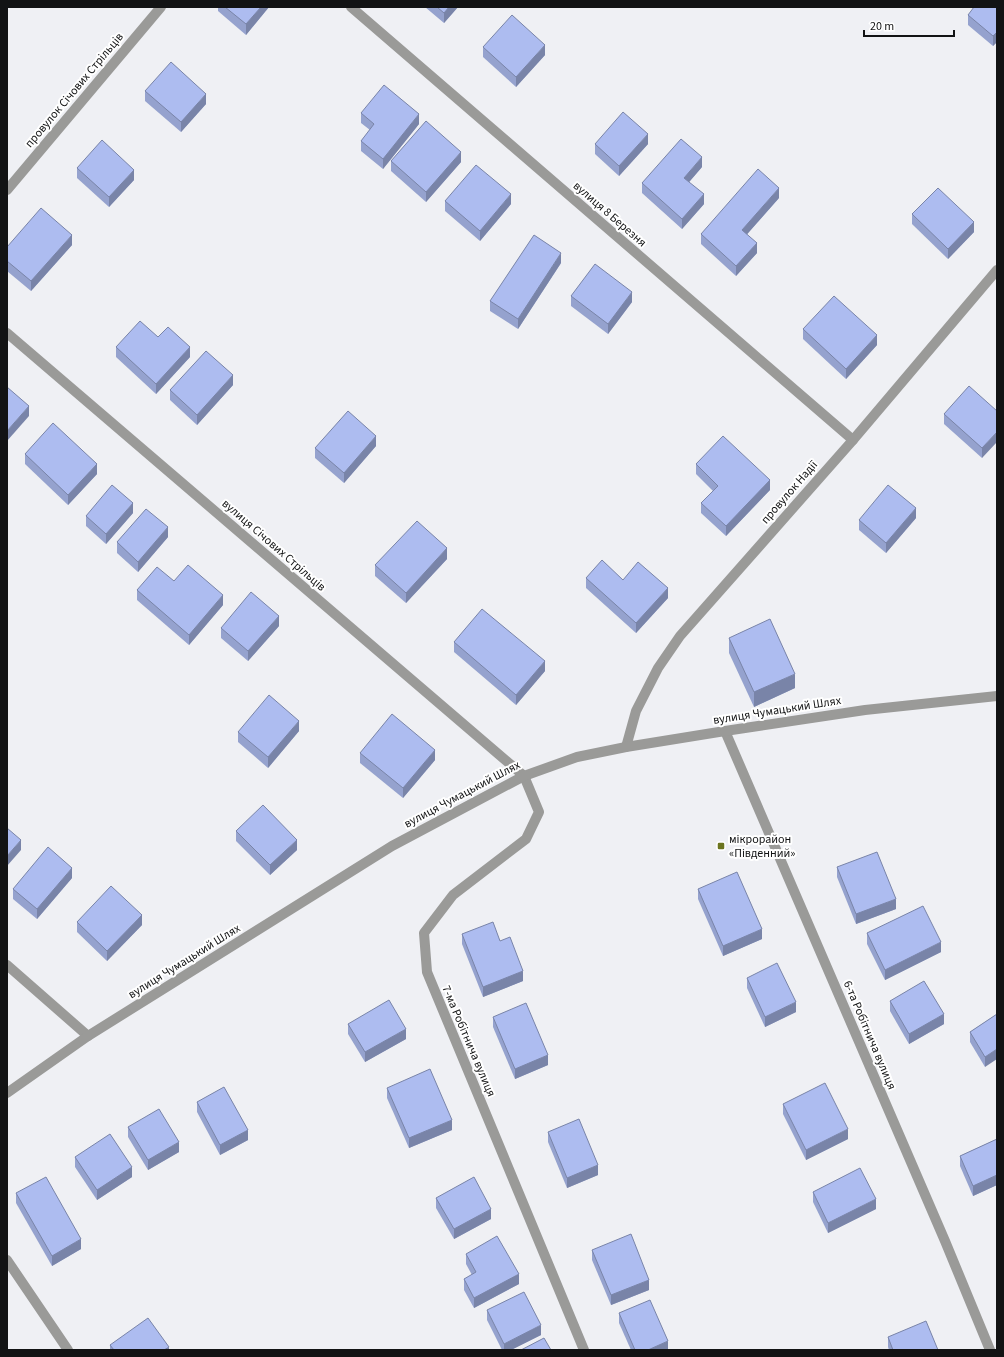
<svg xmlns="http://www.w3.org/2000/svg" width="1004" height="1357" font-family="'Source Sans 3',sans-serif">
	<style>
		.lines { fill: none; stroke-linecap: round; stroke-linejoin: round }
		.minor { stroke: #9a9a98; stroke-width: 10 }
		.tertiary { stroke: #9a9a98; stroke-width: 10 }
		.wall { fill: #95a2ce }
		.shaded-wall { fill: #7984a8 }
		.building { fill: #adbcf0; stroke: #7984a8 }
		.poi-dot { fill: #6c751f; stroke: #fff; stroke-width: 1.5 }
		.labels { text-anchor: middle; stroke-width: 4; stroke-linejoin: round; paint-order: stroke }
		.street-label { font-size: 12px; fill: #121314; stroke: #fff }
		.poi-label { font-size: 12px; fill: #121314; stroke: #fff; text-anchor: start }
	</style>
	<rect width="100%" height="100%" fill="#eff0f4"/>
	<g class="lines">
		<g class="minor">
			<path d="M351,7L853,440"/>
			<path d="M7,190L161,7"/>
			<path d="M7,333L524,776L539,812L526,839L453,895L424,933L427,972L584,1350"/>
			<path d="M626,747L636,711L658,668L680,636L853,440L997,270"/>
			<path d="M7,965L88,1036"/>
			<path d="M7,1093L88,1036L392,846L524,776L577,757L626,747L725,731L945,1241L990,1350"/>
			<path d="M7,1260L68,1350"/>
		</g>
		<path class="tertiary" d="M725,731L865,710L997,696"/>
	</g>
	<g class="wall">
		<path d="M218,7H269L246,35L218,11Z"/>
		<path d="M425,7H458L444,23Z"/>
		<path d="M997,7V42L993,46L968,25V15Z"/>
		<path d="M483,47L545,55L516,87L483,57Z"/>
		<path d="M145,91L206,104L181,132L145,101Z"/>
		<path d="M361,113L419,124L383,169L361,151V141L370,130L361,123Z"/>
		<path d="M595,144H648L619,176L595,154Z"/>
		<path d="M391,161L461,162L426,202L391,171Z"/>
		<path d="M702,167L689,182L704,204L682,229L642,193V183Z"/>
		<path d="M77,168L134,180L109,207L77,178Z"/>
		<path d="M779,198L747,234L757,253L736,276L701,244V234Z"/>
		<path d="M445,201L511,204L480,241L445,211Z"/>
		<path d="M912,214L974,232L948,259L912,224Z"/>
		<path d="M72,245L31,291L7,271V247Z"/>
		<path d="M561,263L518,329L490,311V301Z"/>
		<path d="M571,296L632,302L608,334L571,306Z"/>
		<path d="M803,329L877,345L846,379L803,339Z"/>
		<path d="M158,337L190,357L156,394L116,357V347Z"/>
		<path d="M233,385L197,425L170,400V390Z"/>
		<path d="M997,411L982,458L944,424V414Z"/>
		<path d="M376,446L344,483L315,458V448Z"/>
		<path d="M25,454L97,474L68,505L25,464Z"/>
		<path d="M696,464L770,490L726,536L701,513V503L713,491L696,474Z"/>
		<path d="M133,513L106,544L86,526V516Z"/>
		<path d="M916,518L886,553L859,530V520Z"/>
		<path d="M168,537L138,572L117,553V542Z"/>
		<path d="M447,559L406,603L375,576V565Z"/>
		<path d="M586,578L623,580L668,598L636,633L586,588Z"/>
		<path d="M174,581L223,605L189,645L137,600V590Z"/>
		<path d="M279,626L248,661L221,638V628Z"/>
		<path d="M729,638L795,688L754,707L729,653Z"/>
		<path d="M454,642L545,671L516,705L454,652Z"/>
		<path d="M299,731L268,768L238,742V732Z"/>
		<path d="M360,753L435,760L403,798L360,763Z"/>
		<path d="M236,831L297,850L270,875L236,841Z"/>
		<path d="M837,867L896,909L856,924L837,877Z"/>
		<path d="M72,878L37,919L13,899V889Z"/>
		<path d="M698,889L762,939L723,956L698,899Z"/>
		<path d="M77,922L142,925L107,961L77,932Z"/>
		<path d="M867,933L941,952L885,980L867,944Z"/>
		<path d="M462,934L500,941L523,981L483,997L462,944Z"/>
		<path d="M747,978L796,1012L765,1027L747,988Z"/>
		<path d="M890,1001L944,1024L909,1044L890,1011Z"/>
		<path d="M997,1014L985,1067L970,1042V1032Z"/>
		<path d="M493,1017L548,1065L515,1079L493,1027Z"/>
		<path d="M348,1024L406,1039L365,1062L348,1034Z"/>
		<path d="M387,1088L452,1130L409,1148L387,1098Z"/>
		<path d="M197,1102L248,1140L220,1155L197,1112Z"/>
		<path d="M783,1104L848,1139L806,1160L783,1114Z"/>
		<path d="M128,1127L179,1152L148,1170L128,1137Z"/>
		<path d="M548,1132L598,1175L567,1188L548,1142Z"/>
		<path d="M997,1139V1185L973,1196L960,1166V1156Z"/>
		<path d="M75,1157L132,1177L97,1200L75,1167Z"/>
		<path d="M813,1192L876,1209L828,1233L813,1202Z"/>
		<path d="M16,1193L81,1249L52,1266L16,1203Z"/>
		<path d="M436,1198L491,1219L454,1239L436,1208Z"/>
		<path d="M592,1250L649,1290L611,1305L592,1260Z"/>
		<path d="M466,1254L519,1284L474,1308L464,1290V1279L472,1275L466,1264Z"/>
		<path d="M487,1310L541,1335L511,1350H502L487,1320Z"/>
		<path d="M619,1313L668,1350H631L619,1323Z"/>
		<path d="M888,1337L938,1350H889L888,1347Z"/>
		<path d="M110,1345L169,1350H110Z"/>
	</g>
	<g class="shaded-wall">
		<path d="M261,7H269L246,35V24Z"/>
		<path d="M449,7H458L444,23V13Z"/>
		<path d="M997,32V42L993,46V36Z"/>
		<path d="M545,45V55L516,87V77Z"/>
		<path d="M206,94V104L181,132V122Z"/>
		<path d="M419,114V124L383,169V159Z"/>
		<path d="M648,134V144L619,176V166Z"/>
		<path d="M461,152V162L426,202V192Z"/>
		<path d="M702,157V167L684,188V178Z"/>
		<path d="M134,170V180L109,207V197Z"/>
		<path d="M779,188V198L742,240V230Z"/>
		<path d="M511,194V204L480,241V231Z"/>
		<path d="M704,194V204L682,229V219Z"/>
		<path d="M974,222V232L948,259V249Z"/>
		<path d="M72,235V245L31,291V281Z"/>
		<path d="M757,243V253L736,276V266Z"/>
		<path d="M561,253V263L518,329V319Z"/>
		<path d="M632,292V302L608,334V324Z"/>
		<path d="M877,335V345L846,379V369Z"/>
		<path d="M190,347V357L156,394V384Z"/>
		<path d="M233,375V385L197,425V415Z"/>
		<path d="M29,406V416L7,441V431Z"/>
		<path d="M997,432V442L982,458V448Z"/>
		<path d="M376,436V446L344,483V473Z"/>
		<path d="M97,464V474L68,505V495Z"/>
		<path d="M770,480V490L726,536V526Z"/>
		<path d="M133,503V513L106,544V534Z"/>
		<path d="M916,508V518L886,553V543Z"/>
		<path d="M168,527V537L138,572V562Z"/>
		<path d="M447,548V559L406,603V593Z"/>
		<path d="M668,588V598L636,633V623Z"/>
		<path d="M223,595V605L189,645V635Z"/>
		<path d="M279,616V626L248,661V651Z"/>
		<path d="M545,661V671L516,705V695Z"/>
		<path d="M795,674V688L754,707V692Z"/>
		<path d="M299,721V731L268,768V757Z"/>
		<path d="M435,750V760L403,798V788Z"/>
		<path d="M21,840V850L7,866V856Z"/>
		<path d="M297,840V850L270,875V865Z"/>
		<path d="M72,868V878L37,919V909Z"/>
		<path d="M896,899V909L856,924V914Z"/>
		<path d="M142,915V925L107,961V951Z"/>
		<path d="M762,929V939L723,956V946Z"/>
		<path d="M941,942V952L885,980V970Z"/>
		<path d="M523,971V981L483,997V987Z"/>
		<path d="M796,1002V1012L765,1027V1017Z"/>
		<path d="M944,1014V1024L909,1044V1034Z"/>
		<path d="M406,1029V1039L365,1062V1052Z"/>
		<path d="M997,1049V1059L985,1067V1057Z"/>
		<path d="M548,1055V1065L515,1079V1069Z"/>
		<path d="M452,1120V1130L409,1148V1138Z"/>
		<path d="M848,1129V1139L806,1160V1150Z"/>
		<path d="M248,1130V1140L220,1155V1145Z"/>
		<path d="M179,1142V1152L148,1170V1160Z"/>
		<path d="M598,1165V1175L567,1188V1178Z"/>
		<path d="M132,1167V1177L97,1200V1190Z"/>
		<path d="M997,1175V1185L973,1196V1186Z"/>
		<path d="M876,1199V1209L828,1233V1223Z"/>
		<path d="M491,1209V1219L454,1239V1229Z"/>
		<path d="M81,1239V1249L52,1266V1256Z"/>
		<path d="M519,1274V1284L474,1308V1298Z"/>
		<path d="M649,1280V1290L611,1305V1295Z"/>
		<path d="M541,1325V1335L511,1350H504V1344Z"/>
		<path d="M668,1341V1350H648Z"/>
		<path d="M169,1347V1350H164Z"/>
	</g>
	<g class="building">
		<path d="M225,7H261L246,24Z"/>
		<path d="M437,7H449L444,13Z"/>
		<path d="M974,7H997V32L993,36L968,15Z"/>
		<path d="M512,15L545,45L516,77L483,47Z"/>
		<path d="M171,62L206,94L181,122L145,91Z"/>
		<path d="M384,85L419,114L383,159L361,141L374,124L361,113Z"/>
		<path d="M623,112L648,134L619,166L595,144Z"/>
		<path d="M426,121L461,152L426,192L391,161Z"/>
		<path d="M681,139L702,157L684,178L704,194L682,219L642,183Z"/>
		<path d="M102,140L134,170L109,197L77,168Z"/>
		<path d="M476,165L511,194L480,231L445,201Z"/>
		<path d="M758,169L779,188L742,230L757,243L736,266L701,234Z"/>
		<path d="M938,188L974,222L948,249L912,214Z"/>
		<path d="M41,208L72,235L31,281L7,261V247Z"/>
		<path d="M534,235L561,253L518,319L490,301Z"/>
		<path d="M595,264L632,292L608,324L571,296Z"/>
		<path d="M834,296L877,335L846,369L803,329Z"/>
		<path d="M140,321L158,337L168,327L190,347L156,384L116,347Z"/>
		<path d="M206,351L233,375L197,415L170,390Z"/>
		<path d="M969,386L997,411V432L982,448L944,414Z"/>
		<path d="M7,387L29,406L7,431Z"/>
		<path d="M348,411L376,436L344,473L315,448Z"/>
		<path d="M53,423L97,464L68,495L25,454Z"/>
		<path d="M723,436L770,480L726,526L701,503L718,486L696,464Z"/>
		<path d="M112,485L133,503L106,534L86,516Z"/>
		<path d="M888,485L916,508L886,543L859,520Z"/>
		<path d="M146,509L168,527L138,562L117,542Z"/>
		<path d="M417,521L447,548L406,593L375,565Z"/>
		<path d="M602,560L623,580L638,562L668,588L636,623L586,578Z"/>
		<path d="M188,565L223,595L189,635L137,590L157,567L174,581Z"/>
		<path d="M251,592L279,616L248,651L221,628Z"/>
		<path d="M482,609L545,661L516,695L454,642Z"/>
		<path d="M770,619L795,674L754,692L729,638Z"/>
		<path d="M269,695L299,721L268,757L238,732Z"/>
		<path d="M392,714L435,750L403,788L360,753Z"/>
		<path d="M263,805L297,840L270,865L236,831Z"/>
		<path d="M7,828L21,840L7,856Z"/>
		<path d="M48,847L72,868L37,909L13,889Z"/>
		<path d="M877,852L896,899L856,914L837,867Z"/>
		<path d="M737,872L762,929L723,946L698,889Z"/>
		<path d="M111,886L142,915L107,951L77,922Z"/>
		<path d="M923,906L941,942L885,970L867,933Z"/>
		<path d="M493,922L500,941L510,937L523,971L483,987L462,934Z"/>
		<path d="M777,963L796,1002L765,1017L747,978Z"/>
		<path d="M924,981L944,1014L909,1034L890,1001Z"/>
		<path d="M389,1000L406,1029L365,1052L348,1024Z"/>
		<path d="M526,1003L548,1055L515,1069L493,1017Z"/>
		<path d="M997,1014V1049L985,1057L970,1032Z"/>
		<path d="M430,1069L452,1120L409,1138L387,1088Z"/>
		<path d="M825,1083L848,1129L806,1150L783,1104Z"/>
		<path d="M224,1087L248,1130L220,1145L197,1102Z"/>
		<path d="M159,1109L179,1142L148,1160L128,1127Z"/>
		<path d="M579,1119L598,1165L567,1178L548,1132Z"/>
		<path d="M110,1134L132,1167L97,1190L75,1157Z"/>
		<path d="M997,1139V1175L973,1186L960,1156Z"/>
		<path d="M860,1168L876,1199L828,1223L813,1192Z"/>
		<path d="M46,1177L81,1239L52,1256L16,1193Z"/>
		<path d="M474,1177L491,1209L454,1229L436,1198Z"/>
		<path d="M631,1234L649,1280L611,1295L592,1250Z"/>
		<path d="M497,1236L519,1274L474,1298L464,1279L476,1272L466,1254Z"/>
		<path d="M524,1292L541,1325L504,1344L487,1310Z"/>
		<path d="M650,1300L668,1341L648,1350H635L619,1313Z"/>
		<path d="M148,1318L169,1347L164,1350H114L110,1345Z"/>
		<path d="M926,1321L938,1350H893L888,1337Z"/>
		<path d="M544,1338L551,1350H521Z"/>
	</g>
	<rect class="poi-dot" x="717" y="842" width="8" height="8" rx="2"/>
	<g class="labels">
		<g class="street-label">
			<text transform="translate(74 90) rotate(-50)" y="4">провулок Січових Стрільців</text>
			<text transform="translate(610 214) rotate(41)" y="4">вулиця 8 Березня</text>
			<text transform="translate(789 492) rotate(-49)" y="4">провулок Надії</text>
			<text transform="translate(274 545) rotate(41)" y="4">вулиця Січових Стрільців</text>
			<text transform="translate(777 710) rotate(-9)" y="4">вулиця Чумацький Шлях</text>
			<text transform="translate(462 794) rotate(-28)" y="4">вулиця Чумацький Шлях</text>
			<text transform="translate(184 961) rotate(-32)" y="4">вулиця Чумацький Шлях</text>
			<text transform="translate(870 1035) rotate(67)" y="4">6-та Робітнича вулиця</text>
			<text transform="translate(469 1041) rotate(67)" y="4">7-ма Робітнича вулиця</text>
		</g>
		<g class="poi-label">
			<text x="729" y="843">мікрорайон<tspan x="729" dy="14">«Південний»</tspan></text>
		</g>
	</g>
	<rect width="1004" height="1357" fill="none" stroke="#121314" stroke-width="16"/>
	<path d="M864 30v6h90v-6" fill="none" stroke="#121314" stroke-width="2"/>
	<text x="870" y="30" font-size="12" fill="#121314" stroke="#ffffff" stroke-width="3" paint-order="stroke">20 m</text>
</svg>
